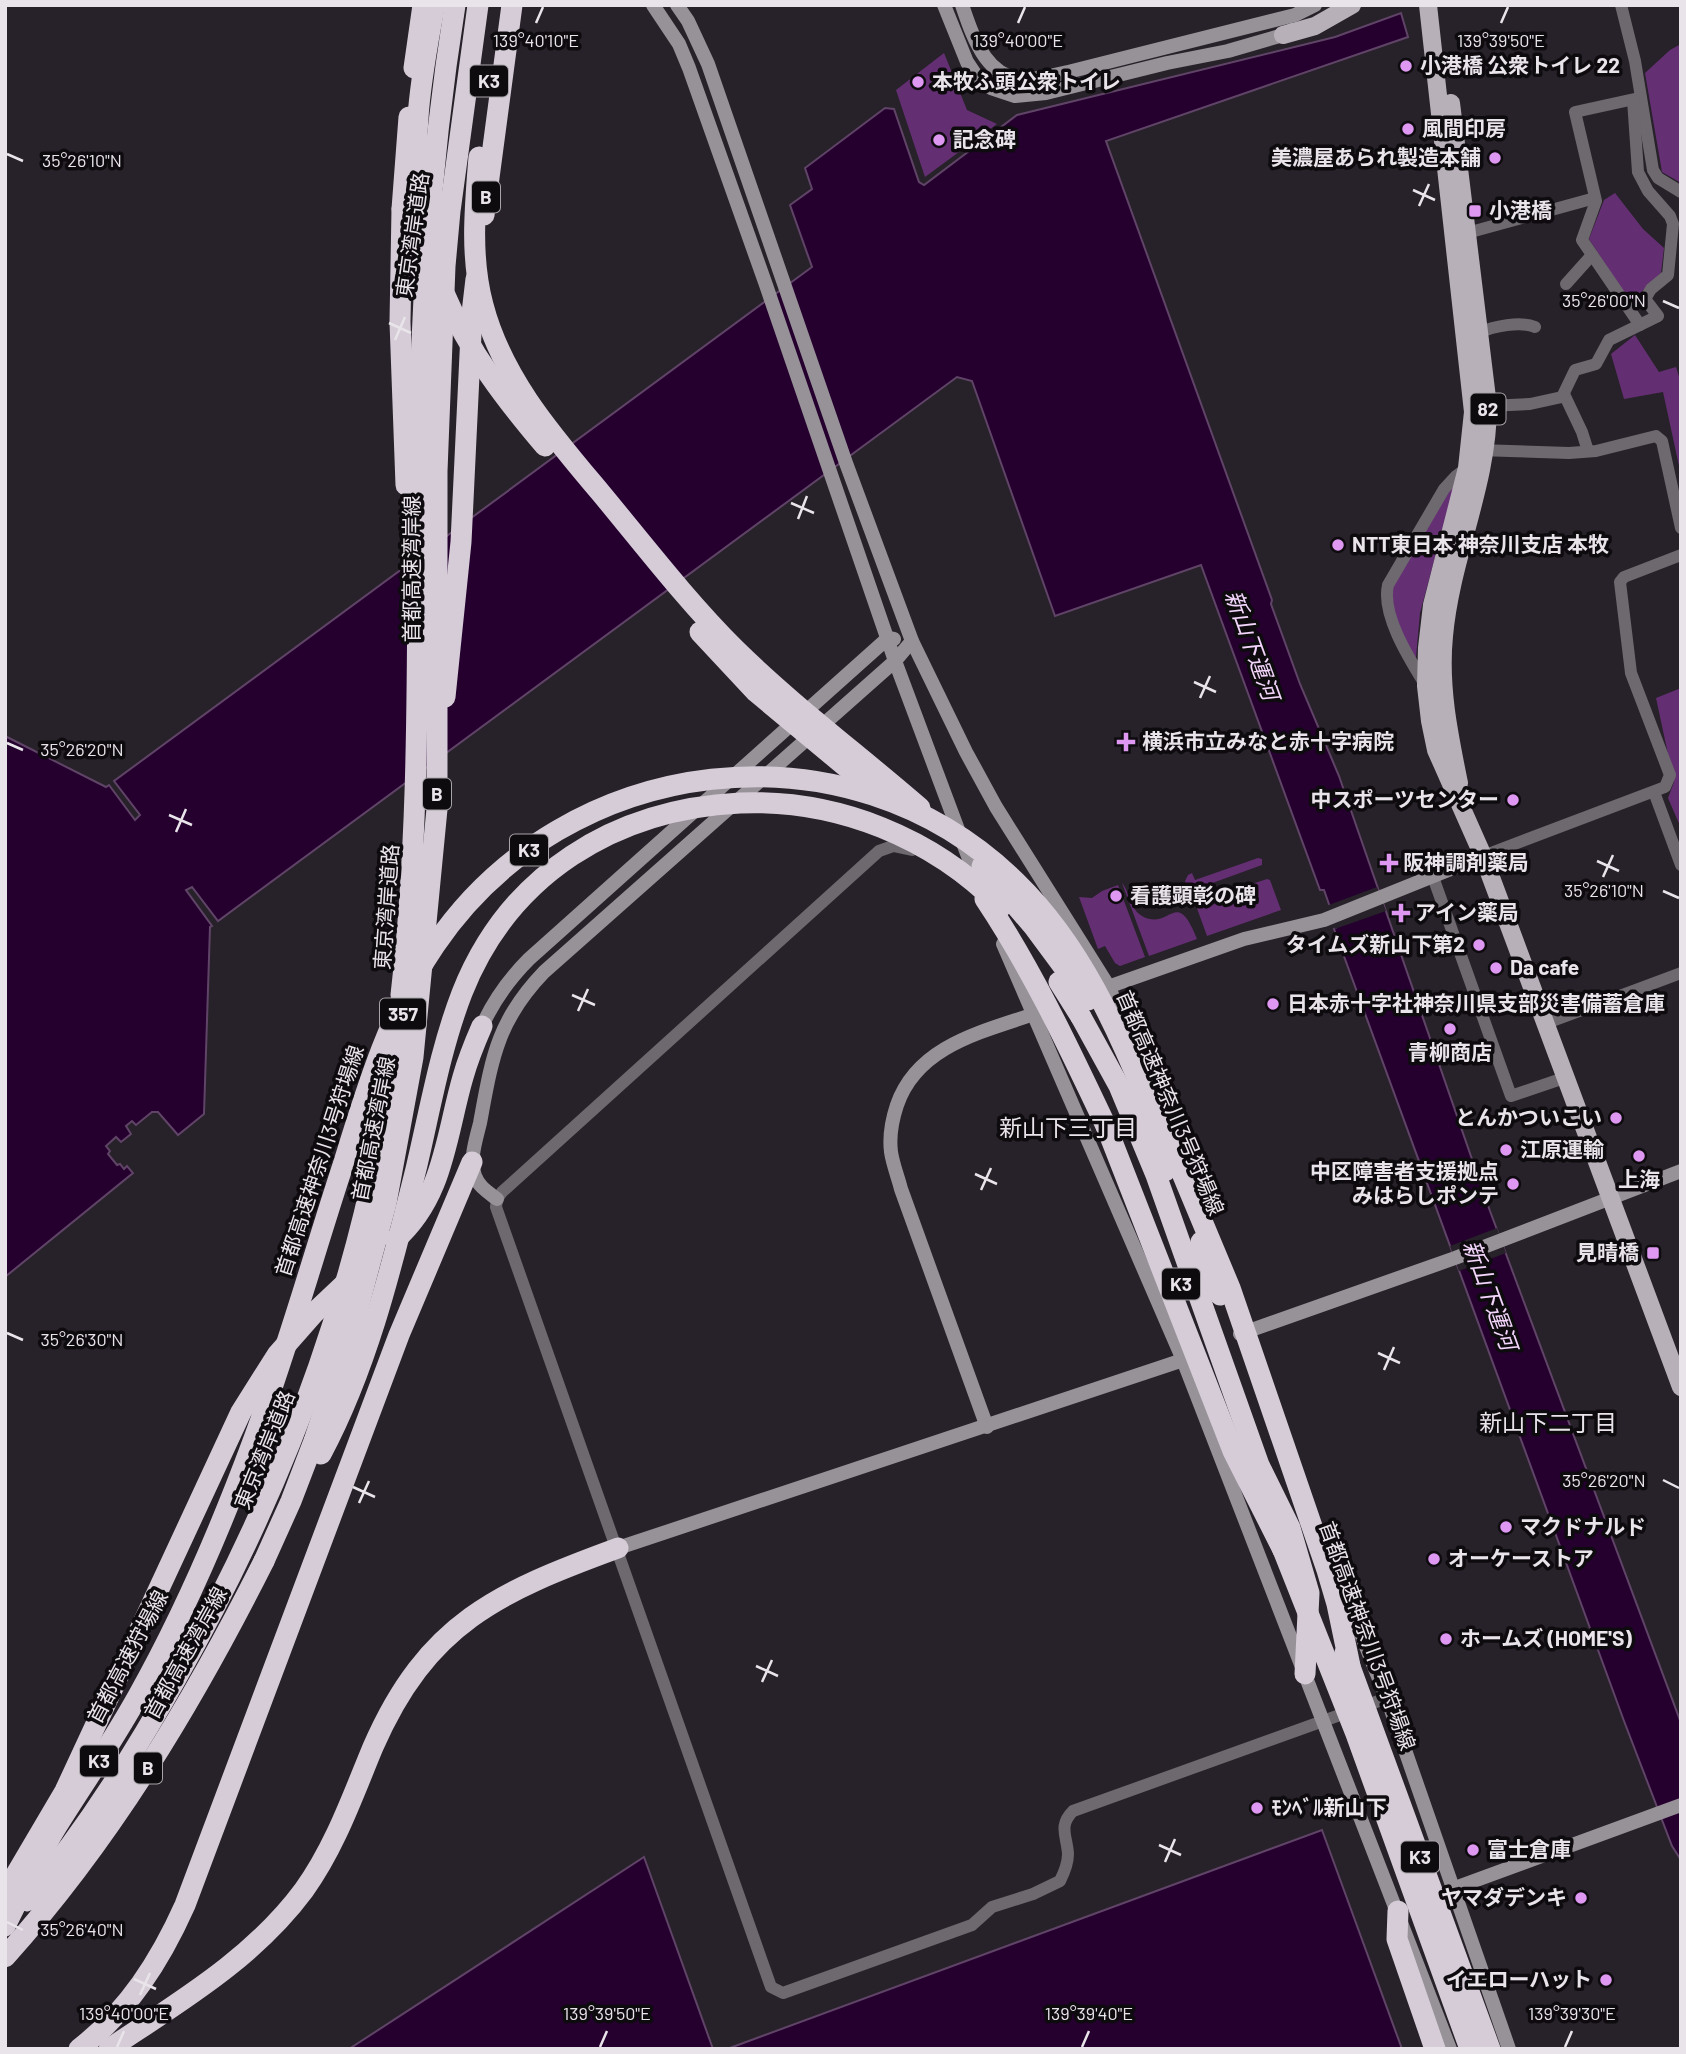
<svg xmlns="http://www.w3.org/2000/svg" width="1686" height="2054" font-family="Barlow,'Noto Sans JP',sans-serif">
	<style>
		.green { fill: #642f72 }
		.forest { fill: #652f74 }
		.water { fill: #25002f; stroke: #604467; stroke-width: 2 }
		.pier { fill: #272129 }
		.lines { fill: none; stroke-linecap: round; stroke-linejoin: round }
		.street { stroke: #6d696e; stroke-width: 12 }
		.secondary { stroke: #979198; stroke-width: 14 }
		.primary { stroke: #b7b0b9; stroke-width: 18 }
		.highway { stroke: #d5ccd7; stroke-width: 21 }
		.highway-bridge { stroke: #d5ccd7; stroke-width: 21 }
		.ticks { fill: none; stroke: #e9e4ea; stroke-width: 2.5 }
		.poi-dot { fill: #de98f2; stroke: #0e0b0f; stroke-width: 2.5 }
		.labels { text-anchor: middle; stroke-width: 7; stroke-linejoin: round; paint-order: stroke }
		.shield { fill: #0e0b0f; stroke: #a7a3a8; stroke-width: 2 }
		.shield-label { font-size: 19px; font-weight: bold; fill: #e9e4ea }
		.poi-label { font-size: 21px; font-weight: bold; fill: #e9e4ea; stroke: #0e0b0f; text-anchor: start }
		.street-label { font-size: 21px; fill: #e9e4ea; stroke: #0e0b0f }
		.water-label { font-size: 23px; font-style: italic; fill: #f4d6fd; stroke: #0e0b0f }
		.neighbourhood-label { font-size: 23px; fill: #e9e4ea; stroke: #0e0b0f }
		.ticks-label { font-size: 18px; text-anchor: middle; fill: #e9e4ea; stroke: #0e0b0f; stroke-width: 7; stroke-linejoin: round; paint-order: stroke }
	</style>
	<rect width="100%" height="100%" fill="#272129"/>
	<g class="green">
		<path d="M944,53L967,110L997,124L925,177L896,90Z"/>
		<path d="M1615,193L1643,229L1664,248L1661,273L1630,303L1589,239L1604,200Z"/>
		<path d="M1635,335L1659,372L1676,367L1681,383V475L1663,392L1624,399L1611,354Z"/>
		<path d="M1681,688V828L1668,798L1674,782L1656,698Z"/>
		<path d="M1258,858L1262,859V865L1193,890L1187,887L1185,881L1188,875L1192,873L1195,880Z"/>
		<path d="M1267,879L1270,880L1281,910L1207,936L1194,900L1232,886H1246Z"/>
		<path d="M1122,883C1130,892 1130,909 1142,916C1170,932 1176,885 1197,939L1149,956Z"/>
		<path d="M1118,885L1145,957L1120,966L1115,963L1105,946L1098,949L1079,897L1092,898L1102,891Z"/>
	</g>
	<g class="forest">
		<path d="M1681,44V183L1662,172L1645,73L1670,50Z"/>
		<path d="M1454,487L1420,613L1415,668L1388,600L1392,582L1451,488Z"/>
	</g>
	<g class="water">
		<path d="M1401,13L1408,37L1106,141L1272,600L1271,604L1300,684L1339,776L1490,1211L1681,1723V1860L1672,1846L1624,1721L1334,929L1337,927L1324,890H1320L1201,565L1055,616L972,381L957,377L218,921L192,887L186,890L212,926L210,927L204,1114L178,1135L158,1112H152L136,1125L132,1121L126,1126L131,1134L121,1142L116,1137L106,1146L110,1151L108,1154L117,1165L120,1164L124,1169L127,1166L133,1173L5,1277V736L106,787L109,785L135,820L140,815L114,781L812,267L790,205L812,189L805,168L885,108L894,109L919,182L924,185L1017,115L1335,37Z"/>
		<path d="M1322,1830L1402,2049H727Z"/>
		<path d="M644,1857L713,2049H349Z"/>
	</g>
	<g class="pier">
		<path d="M1377,887L1386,911L1335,929L1326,906Z"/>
		<path d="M1497,1228L1506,1253L1459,1271L1450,1246Z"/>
	</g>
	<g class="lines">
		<g class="street">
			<path d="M1621,5L1635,61L1653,170L1658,178L1681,192"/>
			<path d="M1639,98L1575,112L1596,201L1582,240L1640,325"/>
			<path d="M1467,233L1595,198"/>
			<path d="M1566,284L1592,255"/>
			<path d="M1479,333C1493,326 1521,321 1535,327"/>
			<path d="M1564,394L1582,432L1588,451"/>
			<path d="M1488,406L1530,404L1562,397L1575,370L1596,364L1609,340L1658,316L1645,299L1651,289L1668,275L1673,224L1670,216L1648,191L1638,172L1633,100"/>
			<path d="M1478,450L1569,453L1596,451L1656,436L1662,441L1681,528"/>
			<path d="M1426,686C1410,660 1381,615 1388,585L1444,489L1456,476L1467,468"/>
			<path d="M1654,792L1681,865"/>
			<path d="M912,850L893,846L879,851L502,1192L497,1199L496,1207L771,1987L783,1993L972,1925L992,1907L1033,1894L1060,1881C1064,1873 1068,1864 1068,1854C1067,1836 1058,1826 1073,1811L1387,1698"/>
			<path d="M1483,856L1665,787L1670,775L1631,673L1620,582L1624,577L1681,555"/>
			<path d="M1433,877L1511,1096L1567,1077"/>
			<path d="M1547,1023L1681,973"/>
		</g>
		<g class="secondary">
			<path d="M653,5L679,44L689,68L766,285L895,661L978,883"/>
			<path d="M677,5L688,21L708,64L846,463L912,641L966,752L996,807L1109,987L1131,1042"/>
			<path d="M944,5L967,62L975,74L991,88L1015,96L1046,93L1167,63L1228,51L1283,35L1292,30"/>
			<path d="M962,5C973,37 987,83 1030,79C1043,78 1055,75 1068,72L1295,15L1315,5"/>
			<path d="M1003,944L1183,1360L1450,2049"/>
			<path d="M1102,989L1244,939L1324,920L1483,856"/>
			<path d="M482,1026C494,1000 509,979 529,959L888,638L894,639"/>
			<path d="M497,1199C488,1192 479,1187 475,1176C469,1159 476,1140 480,1123C492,1058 497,1021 544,972L895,661L912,641"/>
			<path d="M1240,1334L1455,1258L1681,1171"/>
			<path d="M987,1427L901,1189C898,1177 893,1165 891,1152C889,1136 892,1120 897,1105C918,1044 986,1031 1040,1012"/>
			<path d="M618,1548L1183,1360"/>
			<path d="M1355,1619L1389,1704L1509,2049"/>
			<path d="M1452,1889L1681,1805"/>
		</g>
		<g class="primary">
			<path d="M1428,5L1473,412L1467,468L1432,605L1427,648L1426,686L1430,721L1436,750L1483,856L1681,1387"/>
			<path d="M1283,35L1315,26L1352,5"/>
			<path d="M1451,103L1488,406C1488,485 1451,557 1444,636C1439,686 1449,734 1459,783"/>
		</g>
		<g class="highway">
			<path d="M414,68L423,5"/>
			<path d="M402,209L409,117"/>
			<path d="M484,215L512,5"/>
			<path d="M445,697L461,542L472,313L476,279"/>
			<path d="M1081,1017L1119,1086L1156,1175L1259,1465L1290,1528L1309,1593L1305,1674"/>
			<path d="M1106,1126L1233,1451L1283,1550"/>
			<path d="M395,1240C444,1197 446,1135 463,1077C468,1059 475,1042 482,1026"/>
			<path d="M1201,1242L1220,1295"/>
			<path d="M1336,1586L1359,1627"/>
			<path d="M5,1893L65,1791L241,1412L277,1355L314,1313L350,1279"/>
			<path d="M1398,1911L1397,1939L1435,2049"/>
			<path d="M5,1957C111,1839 193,1702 264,1561"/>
			<path d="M79,2049C128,2011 160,1961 185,1905L399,1335L472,1162"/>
			<path d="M109,2049C179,2002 253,1959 304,1890C335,1847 353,1795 373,1747C427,1623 498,1592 618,1548"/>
		</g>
		<g class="highway-bridge">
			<path d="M479,157C475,206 470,257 483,305C502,378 552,435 600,492C644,545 686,600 735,649C793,706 859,755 920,808"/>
			<path d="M402,209L400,322L406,485"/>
			<path d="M421,214C410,144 421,77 434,8"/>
			<path d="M445,295C469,352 505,399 545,446"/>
			<path d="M700,632L756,692L875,791"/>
			<path d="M982,866L1034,927L1088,1000"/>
			<path d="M985,899C1033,971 1069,1048 1106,1126"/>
			<path d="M1059,982L1081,1017"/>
			<path d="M401,995C422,812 416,627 419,444C421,297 432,150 455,5"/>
			<path d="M1161,1123L1230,1288L1327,1570L1337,1604L1350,1666"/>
			<path d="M1149,1127L1165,1171"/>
			<path d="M321,1454C368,1366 392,1265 416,1169C430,1110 440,1050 462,993C509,874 615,809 740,803C838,799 933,838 1001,907"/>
			<path d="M1283,1550L1356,1734L1470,2049"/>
			<path d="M264,1561L291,1501L314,1441L356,1315L386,1203L413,1057L437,809V471L445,266L450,211L478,5"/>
			<path d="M1345,1653L1490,2049"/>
			<path d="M27,1901C85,1832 133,1756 177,1677C289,1479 370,1260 397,1034"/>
			<path d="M5,1926C22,1893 37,1858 57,1826C84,1783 113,1741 138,1696C183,1616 220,1530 252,1444C287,1351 313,1256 344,1162C367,1087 390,1011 435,945C566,752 848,717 1016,882C1089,953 1124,1047 1163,1138"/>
		</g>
	</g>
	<path class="ticks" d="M536,23L543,7M1018,23L1025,7M1501,23L1508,7M7,154L23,161M1413,190L1435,200M1419,206L1429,184M1663,301L1679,308M389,323L411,333M395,340L405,317M791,503L814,513M798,519L807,496M1194,682L1216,692M1200,698L1210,676M7,743L23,750M169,815L192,825M176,832L186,809M1597,861L1619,871M1603,877L1613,855M1663,891L1679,898M572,995L595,1005M578,1011L588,989M975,1174L997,1184M981,1190L991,1168M7,1333L23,1340M1378,1353L1400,1363M1384,1370L1394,1347M1663,1480L1679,1488M353,1487L375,1497M359,1503L369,1481M756,1666L778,1676M762,1682L772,1660M1159,1845L1181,1855M1165,1862L1175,1839M7,1922L23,1930M134,1979L156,1989M140,1995L150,1973M117,2047L124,2031M600,2047L607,2031M1082,2047L1089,2031M1565,2047L1572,2031"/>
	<g class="poi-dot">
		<circle cx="1406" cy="66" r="7"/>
		<circle cx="918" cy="82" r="7"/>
		<circle cx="1408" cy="129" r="7"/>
		<circle cx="939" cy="140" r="7"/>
		<circle cx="1495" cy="158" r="7"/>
		<rect x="1468" y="204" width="14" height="14" rx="3.5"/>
		<circle cx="1338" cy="545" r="7"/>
		<path d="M1122.5 731.5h7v7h7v7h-7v7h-7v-7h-7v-7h7z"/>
		<circle cx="1513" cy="800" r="7"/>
		<path d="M1385.5 852.5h7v7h7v7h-7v7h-7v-7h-7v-7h7z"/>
		<circle cx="1116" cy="896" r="7"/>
		<path d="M1397.5 902.5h7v7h7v7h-7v7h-7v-7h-7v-7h7z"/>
		<circle cx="1479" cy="945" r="7"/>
		<circle cx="1496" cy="968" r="7"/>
		<circle cx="1273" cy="1004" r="7"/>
		<circle cx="1450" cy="1029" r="7"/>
		<circle cx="1616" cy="1118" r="7"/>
		<circle cx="1506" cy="1150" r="7"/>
		<circle cx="1639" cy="1156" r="7"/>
		<circle cx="1513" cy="1184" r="7"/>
		<rect x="1646" y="1246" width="14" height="14" rx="3.5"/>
		<circle cx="1506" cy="1527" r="7"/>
		<circle cx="1434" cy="1559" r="7"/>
		<circle cx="1446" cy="1639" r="7"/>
		<circle cx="1257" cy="1808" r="7"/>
		<circle cx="1473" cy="1850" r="7"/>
		<circle cx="1581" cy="1898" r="7"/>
		<circle cx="1606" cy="1980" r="7"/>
	</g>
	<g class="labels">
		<g class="shield">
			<rect x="470" y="65.5" width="38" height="31" rx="5"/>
			<rect x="472" y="181.5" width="28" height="31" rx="5"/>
			<rect x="1470.5" y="393.5" width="35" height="31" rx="5"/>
			<rect x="423" y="778.5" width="28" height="31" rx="5"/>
			<rect x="510" y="834.5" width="38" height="31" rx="5"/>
			<rect x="380" y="998.5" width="46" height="31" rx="5"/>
			<rect x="1162" y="1268.5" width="38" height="31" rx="5"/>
			<rect x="80" y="1745.5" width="38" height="31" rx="5"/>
			<rect x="134" y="1752.5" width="28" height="31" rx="5"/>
			<rect x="1401" y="1841.5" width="38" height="31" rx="5"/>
		</g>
		<g class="shield-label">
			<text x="489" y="88">K3</text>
			<text x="486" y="204">B</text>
			<text x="1488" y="416">82</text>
			<text x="437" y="801">B</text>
			<text x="529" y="857">K3</text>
			<text x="403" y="1021">357</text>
			<text x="1181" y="1291">K3</text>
			<text x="99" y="1768">K3</text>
			<text x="148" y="1775">B</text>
			<text x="1420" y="1864">K3</text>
		</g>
		<g class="poi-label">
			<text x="1420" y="73">小港橋 公衆トイレ 22</text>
			<text x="932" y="89">本牧ふ頭公衆トイレ</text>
			<text x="1422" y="136">風間印房</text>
			<text x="953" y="147">記念碑</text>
			<text x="1481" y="165" text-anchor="end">美濃屋あられ製造本舗</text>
			<text x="1489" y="218">小港橋</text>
			<text x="1352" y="552">NTT東日本 神奈川支店 本牧</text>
			<text x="1142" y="749">横浜市立みなと赤十字病院</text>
			<text x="1499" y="807" text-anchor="end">中スポーツセンター</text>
			<text x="1403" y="870">阪神調剤薬局</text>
			<text x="1130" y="903">看護顕彰の碑</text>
			<text x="1415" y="920">アイン薬局</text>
			<text x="1465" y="952" text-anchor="end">タイムズ新山下第2</text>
			<text x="1510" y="975">Da cafe</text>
			<text x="1287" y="1011">日本赤十字社神奈川県支部災害備蓄倉庫</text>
			<text x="1450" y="1060" text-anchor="middle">青柳商店</text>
			<text x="1602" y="1125" text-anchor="end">とんかついこい</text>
			<text x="1520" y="1157">江原運輸</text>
			<text x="1499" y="1179" text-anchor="end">中区障害者支援拠点<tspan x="1499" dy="24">みはらしポンテ</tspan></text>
			<text x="1639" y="1187" text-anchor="middle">上海</text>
			<text x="1639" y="1260" text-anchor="end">見晴橋</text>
			<text x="1520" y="1534">マクドナルド</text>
			<text x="1448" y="1566">オーケーストア</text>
			<text x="1460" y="1646">ホームズ (HOME'S)</text>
			<text x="1271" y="1815">ﾓﾝﾍﾞﾙ新山下</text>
			<text x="1487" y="1857">富士倉庫</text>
			<text x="1567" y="1905" text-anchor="end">ヤマダデンキ</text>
			<text x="1592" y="1987" text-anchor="end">イエローハット</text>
		</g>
		<g class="street-label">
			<text transform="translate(413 235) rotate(-82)" y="7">東京湾岸道路</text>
			<text transform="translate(412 569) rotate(-90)" y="7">首都高速湾岸線</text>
			<text transform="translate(387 907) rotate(-86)" y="7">東京湾岸道路</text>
			<text transform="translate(1170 1103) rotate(67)" y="7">首都高速神奈川3号狩場線</text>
			<text transform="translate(374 1129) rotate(-79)" y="7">首都高速湾岸線</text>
			<text transform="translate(320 1161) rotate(-72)" y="7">首都高速神奈川3号狩場線</text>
			<text transform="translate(265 1450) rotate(-68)" y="7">東京湾岸道路</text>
			<text transform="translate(1367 1636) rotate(70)" y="7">首都高速神奈川3号狩場線</text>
			<text transform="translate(186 1653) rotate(-61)" y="7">首都高速湾岸線</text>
			<text transform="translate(128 1657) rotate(-62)" y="7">首都高速狩場線</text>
		</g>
		<g class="water-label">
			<text transform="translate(1252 645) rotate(70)" y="8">新山下運河</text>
			<text transform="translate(1490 1295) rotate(70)" y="8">新山下運河</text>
		</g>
		<g class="neighbourhood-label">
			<text x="1068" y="1136">新山下三丁目</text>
			<text x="1548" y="1431">新山下二丁目</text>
		</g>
	</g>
	<g class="ticks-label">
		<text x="536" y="47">139°40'10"E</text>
		<text x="1018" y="47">139°40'00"E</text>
		<text x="1501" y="47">139°39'50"E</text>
		<text x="82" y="167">35°26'10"N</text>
		<text x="1604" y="307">35°26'00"N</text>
		<text x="82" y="756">35°26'20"N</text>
		<text x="1604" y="897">35°26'10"N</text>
		<text x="82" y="1346">35°26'30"N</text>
		<text x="1604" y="1487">35°26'20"N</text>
		<text x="82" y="1936">35°26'40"N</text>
		<text x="124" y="2020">139°40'00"E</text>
		<text x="607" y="2020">139°39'50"E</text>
		<text x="1089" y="2020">139°39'40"E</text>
		<text x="1572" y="2020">139°39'30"E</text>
	</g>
	<rect width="1686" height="2054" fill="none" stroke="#e9e4ea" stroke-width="14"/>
</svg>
